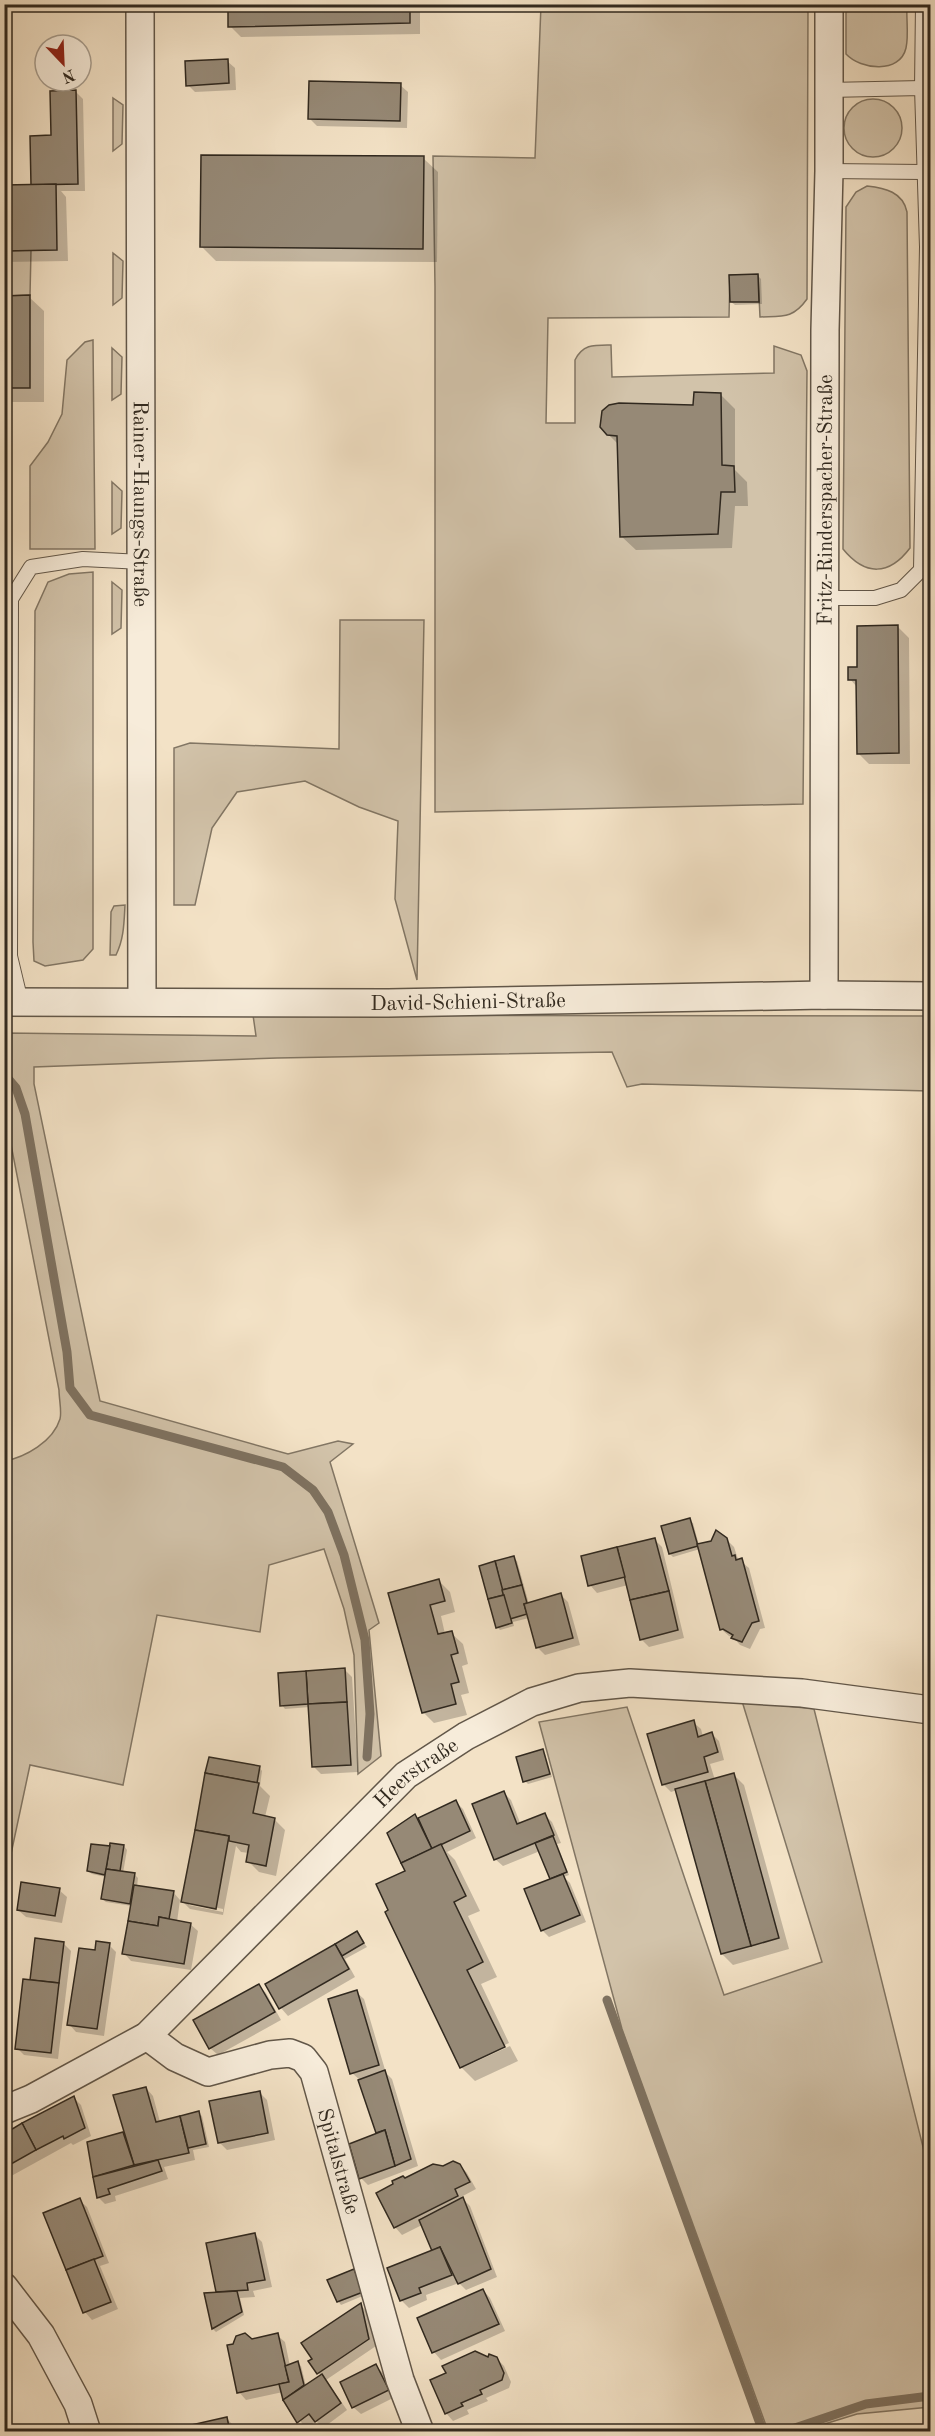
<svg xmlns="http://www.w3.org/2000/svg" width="935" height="2436" font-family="'Old Standard TT',serif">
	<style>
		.green { fill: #d2c3aa; stroke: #827664; stroke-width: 1.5 }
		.shadow { fill: #0003; fill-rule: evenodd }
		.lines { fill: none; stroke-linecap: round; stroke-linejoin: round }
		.stream { stroke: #7e7261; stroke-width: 9 }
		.building { fill: #968976; stroke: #31291f; stroke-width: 1.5 }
		.lane-casing { stroke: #625749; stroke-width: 16 }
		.street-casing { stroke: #625749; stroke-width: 30 }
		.lane { stroke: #f7ecda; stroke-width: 14 }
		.street { stroke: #f7ecda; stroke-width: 27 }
		.labels { text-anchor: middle; stroke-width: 4.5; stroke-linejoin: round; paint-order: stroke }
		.street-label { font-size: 21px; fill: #31291f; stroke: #f7ecda }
	</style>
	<rect width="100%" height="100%" fill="#f3e2c6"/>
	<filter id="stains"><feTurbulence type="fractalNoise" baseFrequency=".00333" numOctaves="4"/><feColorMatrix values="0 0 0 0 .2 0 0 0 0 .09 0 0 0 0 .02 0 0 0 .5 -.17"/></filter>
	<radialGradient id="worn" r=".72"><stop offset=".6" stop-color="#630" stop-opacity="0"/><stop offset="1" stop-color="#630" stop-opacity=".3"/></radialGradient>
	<g class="green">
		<path d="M541,5H808L807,299C793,319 782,316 760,317L758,275H730L729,317L548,318L546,423H575V360C583,344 594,345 611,345L612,377L774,373V346L801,355L807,371L803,804L435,812V286L433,156L535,158Z"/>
		<path d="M846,5H907C906,18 909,35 906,48C900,74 861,70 846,54Z"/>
		<path d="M113,98L123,105L122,144L113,151Z"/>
		<circle cx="873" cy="128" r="29"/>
		<path d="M867,186C885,188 903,192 907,212L910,548C889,576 865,576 843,549L846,207L856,192Z"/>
		<path d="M31,250L30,295L5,296L4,251Z"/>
		<path d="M113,253L123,261L122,298L113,305Z"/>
		<path d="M93,340L95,549H30V466L48,442L62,414L67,360L85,342Z"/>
		<path d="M112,348L122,357L121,394L112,400Z"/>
		<path d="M112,482L122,491L121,528L112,534Z"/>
		<path d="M93,572V949L83,960L45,966L34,961L33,942L35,611L48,582L69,574Z"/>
		<path d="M112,582L122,590L121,628L112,634Z"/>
		<path d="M340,620H424L417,980L395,899L398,821L359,807L305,781L237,792L212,828L195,905H174V748L190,743L339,749Z"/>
		<path d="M125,905C124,923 124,939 116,955H110L111,912L114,906Z"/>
		<path d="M253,1015L930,1016V1091L642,1084L627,1087L612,1052L277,1058L34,1067V1084L100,1401L288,1454L338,1441L353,1444L330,1462L379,1623L369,1630L381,1756L358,1774L354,1655L344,1609L324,1549L269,1565L260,1632L157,1615L123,1785L30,1765L5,1882V1461C25,1457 53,1442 60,1419C62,1412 59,1399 59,1390L5,1114V1033L256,1036Z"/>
		<path d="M742,1701L814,1709L930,2175V2407L857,2414L802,2431H768L622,2029L539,1722L627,1707L724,1995L822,1962Z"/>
	</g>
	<g class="shadow">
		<path d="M229,4H420V34L241,37L230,26Z"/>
		<path d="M227,61L235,68L236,90L195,92L188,85Z"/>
		<path d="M400,85L408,92L407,128L317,126L310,119Z"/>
		<path d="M76,92L83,99L85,191H61L66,197L68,261L4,262V187L33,186L52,137Z"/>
		<path d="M423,158L438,172L437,262L216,261L202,247Z"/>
		<path d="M758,276L761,279L762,304L735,305L731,302Z"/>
		<path d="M4,297H29L44,311V402H4Z"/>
		<path d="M720,394L735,409V470L747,482L748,506H735L732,548L636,550L621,536L619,445L608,434L695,407Z"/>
		<path d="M898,627L909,638L910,764H869L858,753L857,687L850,679Z"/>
		<path d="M689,1520L693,1523L699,1545L726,1539L734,1547L738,1559L749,1568L765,1628L760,1629L750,1649L740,1645L733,1637L729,1636L721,1629L700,1549L673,1557L670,1554Z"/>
		<path d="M655,1540L662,1547L684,1638L649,1647L641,1639L628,1585L597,1593L590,1585Z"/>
		<path d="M514,1558L517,1561L529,1604L561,1595L568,1602L580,1645L545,1655L537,1647L529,1618L513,1622L514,1626L500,1630L497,1627Z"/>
		<path d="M439,1581L450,1592L455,1612L441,1616L445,1634L451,1633L463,1644L468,1664L462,1666L469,1693L461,1695L467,1715L434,1723L423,1712L390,1594Z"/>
		<path d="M345,1670L352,1677L358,1772L321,1774L313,1766L310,1707L285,1709L282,1705Z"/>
		<path d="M693,1722L701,1729L703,1737L712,1734L719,1741L724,1760L710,1764L715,1780L733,1774L744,1785L789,1949L733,1965L722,1954L677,1790L671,1792L664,1785L649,1735Z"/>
		<path d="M542,1751L545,1754L552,1777L528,1784L525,1781Z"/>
		<path d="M259,1767L262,1771L260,1786L270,1796L265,1817L274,1819L285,1830L276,1876L259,1872L248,1861L249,1853L241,1852L236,1846L223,1915L190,1909L183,1902ZM189,1902L223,1909V1912L189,1905Z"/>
		<path d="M504,1793L511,1800L521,1825L545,1815L552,1822L561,1843L557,1844L569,1875L564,1877L570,1883L586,1922L549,1937L542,1930L551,1880L540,1851L503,1866L495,1859Z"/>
		<path d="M456,1802L463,1809L476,1838L447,1852L455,1860L480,1911L468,1916L497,1977L481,1984L509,2043L464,2064V2067L510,2046L518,2061L475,2081L461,2067L407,1871L415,1816L419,1819Z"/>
		<path d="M124,1846L127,1850L123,1873L135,1875L138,1878L137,1887L173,1892L180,1900L177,1922L190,1924L198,1931L191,1970L131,1961L124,1953L132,1906L106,1902L102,1899L106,1877L92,1874L88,1871L111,1848Z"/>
		<path d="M59,1890L67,1897L62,1923L26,1917L18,1910Z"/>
		<path d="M357,1933L367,1947L345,1959L355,1977L288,2016L281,2008L267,1984L334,1946L339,1951Z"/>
		<path d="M63,1943L71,1951L58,2059L24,2055L17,2048L31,1982Z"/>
		<path d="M109,1945L116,1952L104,2036L76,2032L69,2024L96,1951Z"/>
		<path d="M259,1986L266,1993L281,2020L218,2055L210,2048Z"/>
		<path d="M356,1992L364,1999L386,2073L392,2079L418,2166L368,2185L361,2178L377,2134L360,2080L352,2073Z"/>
		<path d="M146,2088L153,2096L160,2122L198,2113L202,2116L209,2147L193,2150L195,2160L164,2167L168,2179L115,2196L116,2201L105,2204L98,2197L88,2143L125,2133Z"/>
		<path d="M260,2093L267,2100L275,2140L227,2150L219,2142Z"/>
		<path d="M74,2098L81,2105L91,2136L73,2145L71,2143L4,2180V2136Z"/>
		<path d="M460,2165L467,2173L476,2189L461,2197L470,2206L497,2277L466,2290L459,2283L426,2295L427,2300L409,2308L401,2300L434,2252L422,2225L402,2235L395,2227L405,2180L443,2168Z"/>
		<path d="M79,2200L87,2207L109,2263L100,2266L118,2309L92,2320L85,2312Z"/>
		<path d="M255,2235L262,2242L272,2287L253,2291L255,2297L240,2298L244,2315L216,2332L213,2329L206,2294L220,2293L218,2291Z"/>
		<path d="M353,2271L365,2295L341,2305L338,2301Z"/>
		<path d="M483,2290L490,2298L505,2331L441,2360L434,2352Z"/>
		<path d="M360,2304L367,2312L376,2346L326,2380L347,2410L323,2428L316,2421L306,2429L285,2399L283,2392L246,2400L239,2392L251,2341L277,2335L285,2342L290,2366L298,2363L301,2366L306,2386L321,2376L310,2361Z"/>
		<path d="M4,2326L8,2329L12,2394L4,2395Z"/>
		<path d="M496,2358L504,2366L511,2382L509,2388L486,2398L488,2401L467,2410L469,2414L453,2421L446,2413L489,2359Z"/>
		<path d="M376,2366L383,2373L395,2397L361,2414L353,2407Z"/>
		<path d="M227,2419L234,2426L235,2432H170Z"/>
		<path d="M531,2424L538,2432H522Z"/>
		<path d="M366,2425L372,2432H353Z"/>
		<path d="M4,2426H7L12,2432H4Z"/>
	</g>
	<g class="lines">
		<g class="stream">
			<path d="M4,1074L16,1088L25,1114L67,1352L70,1388L90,1415L283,1467L313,1490L328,1512L344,1555L365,1640L370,1714L367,1757"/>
			<path d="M607,2000L763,2432"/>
			<path d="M783,2432L866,2404L930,2396"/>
		</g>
	</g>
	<g class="building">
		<path d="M228,4H410V23L228,27Z"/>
		<path d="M228,59L229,83L186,86L185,61Z"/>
		<path d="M309,81L401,83L400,121L308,119Z"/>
		<path d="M76,90L78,184L31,185L30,136L51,135L50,91Z"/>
		<path d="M201,155L424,156L423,249L200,247Z"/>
		<path d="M56,184L57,250L4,251V185Z"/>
		<path d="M758,274L759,302H730L729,275Z"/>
		<path d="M30,295V388H4V296Z"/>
		<path d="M694,392L721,393L722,465L734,466L735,492H721L718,534L620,537L617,436L607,435L600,427L602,411L609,405L619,403L693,405Z"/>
		<path d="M898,625L899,753L857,754L856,680H848V667H857V626Z"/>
		<path d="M690,1518L698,1546L669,1554L661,1526Z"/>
		<path d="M716,1530L727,1538L732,1556L735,1555L736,1560L742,1558L759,1621L752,1623L742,1642L731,1638L733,1635L723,1629L720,1630L697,1544L711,1541Z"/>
		<path d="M655,1538L669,1591L630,1600L617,1547Z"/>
		<path d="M617,1547L625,1577L588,1586L581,1556Z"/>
		<path d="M514,1556L522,1585L502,1590L495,1561Z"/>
		<path d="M495,1561L504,1595L488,1599L479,1566Z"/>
		<path d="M439,1579L445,1601L430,1605L438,1634L452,1631L458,1653L451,1655L459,1682L451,1684L456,1704L422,1713L388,1593Z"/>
		<path d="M522,1585L527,1603L524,1604L527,1614L510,1619L502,1590Z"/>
		<path d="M669,1591L678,1630L640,1640L630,1600Z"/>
		<path d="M561,1593L573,1638L536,1648L524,1604Z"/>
		<path d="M504,1595L512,1623L496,1628L488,1599Z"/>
		<path d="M345,1668L347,1702L308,1704L306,1671Z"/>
		<path d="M306,1671L308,1704L280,1706L278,1673Z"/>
		<path d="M347,1702L351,1765L312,1767L308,1704Z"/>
		<path d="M694,1720L698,1737L712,1732L718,1752L704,1757L708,1772L662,1785L647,1734Z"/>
		<path d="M543,1749L550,1774L523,1782L516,1757Z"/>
		<path d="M209,1757L260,1766L257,1783L205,1773Z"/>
		<path d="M205,1773L259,1783L253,1813L275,1818L266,1866L246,1862L249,1845L229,1841V1836L195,1830Z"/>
		<path d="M734,1773L779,1938L751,1946L705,1781Z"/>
		<path d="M705,1781L751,1946L721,1954L675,1789Z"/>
		<path d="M504,1791L517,1824L545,1813L554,1835L494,1860L472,1804Z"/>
		<path d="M456,1800L470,1831L432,1849L418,1818Z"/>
		<path d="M415,1814L432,1849L401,1863L387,1833Z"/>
		<path d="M195,1830L229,1836L216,1909L181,1902Z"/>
		<path d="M553,1836L567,1872L550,1879L535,1843Z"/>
		<path d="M110,1843L124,1845L120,1871L106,1869Z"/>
		<path d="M91,1844L110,1846L105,1875L87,1871Z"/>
		<path d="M441,1844L466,1896L454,1902L483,1962L467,1970L505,2047L460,2068L385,1912L388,1910L376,1884L405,1871L401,1863Z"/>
		<path d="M106,1869L135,1873L130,1904L101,1899Z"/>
		<path d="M563,1874L580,1915L541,1931L524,1889Z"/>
		<path d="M21,1882L60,1888L55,1916L17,1910Z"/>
		<path d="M134,1885L174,1891L169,1919L159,1917L158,1926L128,1921Z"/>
		<path d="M159,1917L191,1923L184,1964L122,1954L128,1921L158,1926Z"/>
		<path d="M357,1931L364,1943L342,1956L335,1944Z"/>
		<path d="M35,1938L64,1942L59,1983L30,1980Z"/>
		<path d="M96,1941L110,1943L97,2029L67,2025L79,1948L95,1950Z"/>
		<path d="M335,1944L349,1969L279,2009L265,1984Z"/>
		<path d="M23,1979L59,1983L51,2053L15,2049Z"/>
		<path d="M259,1984L275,2012L209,2049L193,2020Z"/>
		<path d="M357,1990L379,2065L350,2074L328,1999Z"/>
		<path d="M385,2070L411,2159L395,2166L385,2130L376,2133L358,2080Z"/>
		<path d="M146,2087L156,2122L180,2116L189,2153L134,2165L113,2095Z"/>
		<path d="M260,2091L268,2133L218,2143L209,2101Z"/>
		<path d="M74,2096L85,2128L64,2139L63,2136L36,2150L22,2123Z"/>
		<path d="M199,2111L206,2144L188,2148L180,2116Z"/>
		<path d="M22,2123L36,2150L4,2168V2134Z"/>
		<path d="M385,2130L395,2166L359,2179L349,2144Z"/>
		<path d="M123,2132L134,2165L93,2177L87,2142Z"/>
		<path d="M158,2160L162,2171L108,2189L110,2194L97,2198L93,2177Z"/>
		<path d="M453,2161L460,2164L470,2182L455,2189L458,2196L394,2228L376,2193L393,2184L392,2181L403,2176L405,2178L433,2164L443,2166Z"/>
		<path d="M463,2197L491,2269L458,2284L440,2247L432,2251L419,2220Z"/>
		<path d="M80,2198L103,2256L66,2270L43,2213Z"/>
		<path d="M255,2233L265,2280L247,2283L248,2290L216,2292L206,2243Z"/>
		<path d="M440,2247L452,2275L419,2288L421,2293L400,2301L387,2268Z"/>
		<path d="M94,2259L111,2302L83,2313L66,2270Z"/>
		<path d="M354,2269L363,2292L337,2302L327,2280Z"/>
		<path d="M483,2289L499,2324L432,2353L417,2318Z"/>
		<path d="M237,2291L242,2312L212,2329L204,2293Z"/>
		<path d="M361,2303L369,2339L317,2374L308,2361L312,2359L301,2343Z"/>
		<path d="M245,2333L252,2339L278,2333L289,2382L237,2393L227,2345L233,2344L236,2336Z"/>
		<path d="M475,2351L488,2357L489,2354L497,2357L504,2373L502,2380L480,2390L482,2394L461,2403L463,2406L445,2414L430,2380L446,2373L442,2366Z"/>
		<path d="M298,2361L304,2385L283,2400L279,2384L289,2382L285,2366Z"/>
		<path d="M376,2364L389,2390L352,2408L340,2382Z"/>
		<path d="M322,2374L341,2403L315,2422L309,2414L297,2423L283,2400Z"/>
		<path d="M227,2417L230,2432H192L191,2425Z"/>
	</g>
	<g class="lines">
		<g class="lane-casing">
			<g id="lane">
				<path d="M922,88L923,4"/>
				<path d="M829,171L923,172"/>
				<path d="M826,598H875L901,590L921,570L927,247L922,88L828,90"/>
				<path d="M21,1002L10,956L11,599L31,567L83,559L142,562"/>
			</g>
		</g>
		<g class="street-casing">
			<g id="street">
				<path id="s1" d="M140,4L142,1001"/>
				<path id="s2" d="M824,995L825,330L829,171V4"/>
				<path id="s3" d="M4,1002L388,1003L824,995L930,996"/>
				<path id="s4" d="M147,2036L175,2057L208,2072L270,2055L290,2053L303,2058L314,2072L400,2380L420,2432"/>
				<path id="s5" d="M4,2110L31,2099L147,2036L406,1775L466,1736L532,1702L579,1688L630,1683L802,1693L930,1710"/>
				<path d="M4,2287L41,2335L78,2404L87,2432"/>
			</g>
		</g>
		<use href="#lane" class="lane"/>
		<use href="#street" class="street"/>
	</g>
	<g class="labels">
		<g class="street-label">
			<text dy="7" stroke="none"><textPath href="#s2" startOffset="495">Fritz-Rinderspacher-Straße</textPath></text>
			<text dy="7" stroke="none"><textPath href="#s1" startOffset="500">Rainer-Haungs-Straße</textPath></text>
			<text dy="7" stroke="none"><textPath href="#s3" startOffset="464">David-Schieni-Straße</textPath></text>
			<text dy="7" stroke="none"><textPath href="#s5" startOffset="538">Heerstraße</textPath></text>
			<text dy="7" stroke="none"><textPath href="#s4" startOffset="280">Spitalstraße</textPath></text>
		</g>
	</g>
	<rect width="935" height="2436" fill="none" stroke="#f3e2c6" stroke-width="24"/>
	<rect x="6" y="6" width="923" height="2424" fill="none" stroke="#31291f" stroke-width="3"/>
	<rect x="12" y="12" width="911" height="2412" fill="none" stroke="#31291f" stroke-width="1.5"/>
	<g transform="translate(63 63) rotate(157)"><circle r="28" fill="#f7ecda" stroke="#a89e8f" stroke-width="1.5"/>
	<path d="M0-4.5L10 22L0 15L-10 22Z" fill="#8f2418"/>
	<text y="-9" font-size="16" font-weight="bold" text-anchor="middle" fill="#31291f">N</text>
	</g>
	<rect width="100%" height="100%" filter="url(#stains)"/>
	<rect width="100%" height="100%" fill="url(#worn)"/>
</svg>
